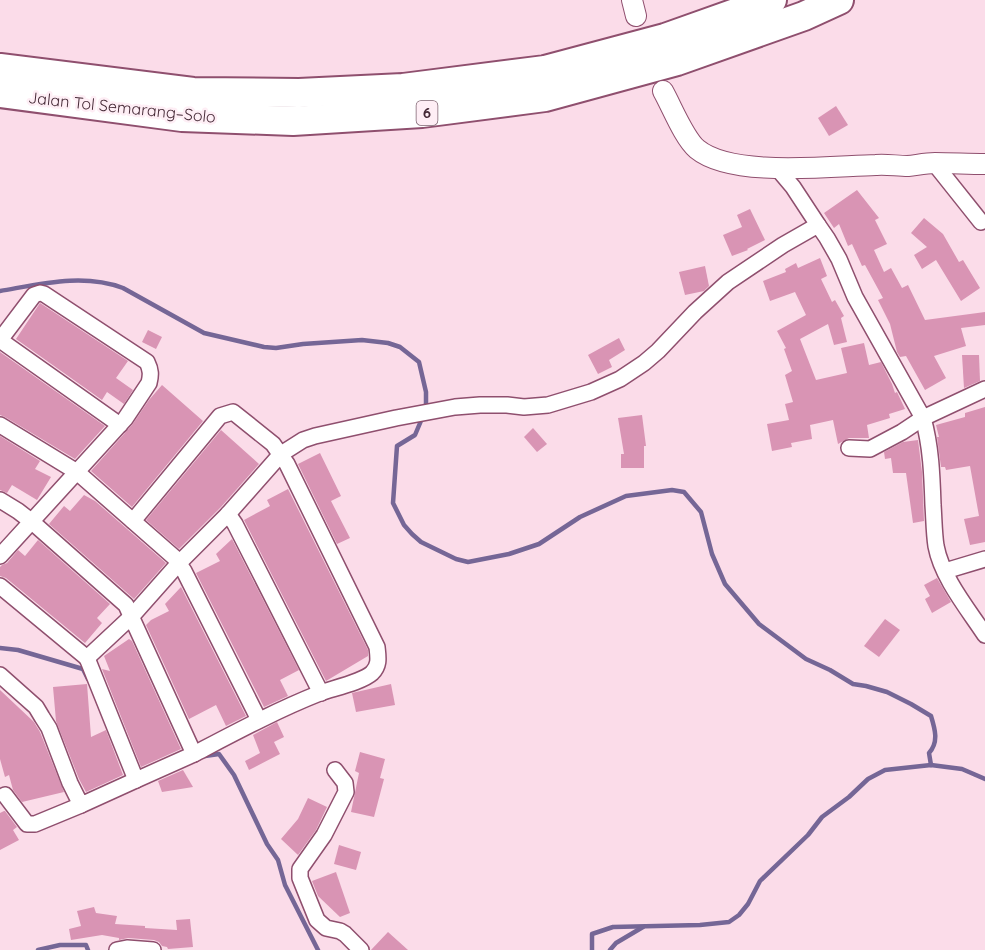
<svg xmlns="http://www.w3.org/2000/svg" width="985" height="950" font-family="Quicksand,sans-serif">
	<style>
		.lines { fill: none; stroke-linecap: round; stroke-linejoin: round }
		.stream { stroke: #756696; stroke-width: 4.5 }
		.building { fill: #d994b4 }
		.minor-casing { stroke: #8f4f6e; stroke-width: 18 }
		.tertiary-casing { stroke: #8f4f6e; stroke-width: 22 }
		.motorway-casing { stroke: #8f4f6e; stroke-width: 32 }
		.minor { stroke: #fff; stroke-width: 15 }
		.tertiary { stroke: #fff; stroke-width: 20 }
		.motorway { stroke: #fff; stroke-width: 28 }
		.labels { text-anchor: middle; stroke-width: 5; stroke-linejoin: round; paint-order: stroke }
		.shield { fill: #feeef5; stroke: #7c636f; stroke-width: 1.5 }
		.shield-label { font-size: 15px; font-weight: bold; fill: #442835 }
		.street-label { font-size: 16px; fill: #442835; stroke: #feeef5 }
	</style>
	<rect width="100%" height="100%" fill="#fbdce9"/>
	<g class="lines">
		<g class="stream">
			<path d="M0,291C41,284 83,273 123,288L204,333L264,347L276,348L303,344L362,340L388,343L400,347L419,362L426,392V409"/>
			<path d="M423,416L415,435L397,446L393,503L404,525L412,534L421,542L456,559L468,562L509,554L539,544L580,517L626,496L672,490L684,492L701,512L712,554L725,584L759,624L806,659L830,670L853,684L866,686L887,692L911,704L931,716C935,729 939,742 929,753L931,765"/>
			<path d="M0,648L18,650L83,669L88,679"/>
			<path d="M205,756L219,754L234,775L267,844L278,860L285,885L318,950"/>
			<path d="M38,950L60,945H86L88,950"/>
			<path d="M592,950V934L613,927L700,925L729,922L739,915L748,904L760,881L808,835L822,817L849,797L868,779L885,770L931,765L962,769L985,779"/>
			<path d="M610,950L616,943L643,927"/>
		</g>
	</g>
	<g class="building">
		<path d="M836,106L848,125L829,136L818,118Z"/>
		<path d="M857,190L879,218L875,220L887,244L874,250L884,272L891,268L902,288L908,285L925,320L985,312V325L961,328L966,346L934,356L946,378L925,390L906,356L900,357L897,352L890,324L878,300L883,298L865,265L862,266L852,244L848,246L839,224L834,228L824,213Z"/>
		<path d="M750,209L765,240L747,249L748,250L732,256L723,235L742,227L737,215Z"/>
		<path d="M924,218L943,234L959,262L963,260L980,288L961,301L936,260L922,269L914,255L927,247L911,233Z"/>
		<path d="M820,258L827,276L821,279L832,302L835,300L844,316L841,318L847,342L834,345L828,324L800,339L816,380L847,373L841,348L864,343L869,365L881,362L892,384L895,393L897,392L905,409L889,414L890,418L867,425L869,438H849L838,444L833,420L810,425L812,439L791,443L792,447L772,451L767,424L789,420L785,404L793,402L785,375L792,371L784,349L786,348L777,331L806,315L795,292L770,301L763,281L786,272L785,269L796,263L798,268Z"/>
		<path d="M705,266L709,286L704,291L685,295L679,272Z"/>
		<path d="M40,303L128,361L116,378L133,390L124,404L107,392L102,400L16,339Z"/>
		<path d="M148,330L162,337L156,349L142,342Z"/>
		<path d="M619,338L625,350L609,360L612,367L598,374L588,355Z"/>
		<path d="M0,352L105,426L75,459L5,417L0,415Z"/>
		<path d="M962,355H979L980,381L964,388Z"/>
		<path d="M162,385L203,421L132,507L91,471L132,425L149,400Z"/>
		<path d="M985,407V542L970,545L964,519L979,516L970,466L946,470L945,467H941L937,437H939L936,425L965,417V413Z"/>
		<path d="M642,415L646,446H644V468H621V454H624L618,418Z"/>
		<path d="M533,428L547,444L537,452L524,437Z"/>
		<path d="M221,430L259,464L221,507L179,549L146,520Z"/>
		<path d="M0,436L40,461L35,469L51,477L37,500L12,485L7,493L0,490Z"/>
		<path d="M918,440L922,472L924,521L913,523L906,473H893L891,458L885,459L884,452L903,442Z"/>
		<path d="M320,453L341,496L331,501L350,538L337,544L298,464Z"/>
		<path d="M288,489L368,650V656L326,681L244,520L270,506L267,500Z"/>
		<path d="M84,495L95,501L166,563L134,599L49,524L64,506L70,511Z"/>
		<path d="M232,539L299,670L280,680L288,696L264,707L196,573L220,561L216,554Z"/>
		<path d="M38,540L110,604L97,618L102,623L85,643L6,578L0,576V567L2,565L7,563L18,550L25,556Z"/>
		<path d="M937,578L951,602L932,613L925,599L930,596L924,585Z"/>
		<path d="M181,587L246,716L226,726L216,705L189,719L146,625L151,620L169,611L165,604Z"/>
		<path d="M885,619L900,630L879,657L864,646Z"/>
		<path d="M129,639L132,641L181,749L141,767L102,669L110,671L104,656Z"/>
		<path d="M87,684L91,737L106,730L123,775L86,792L79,779L56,721L53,687Z"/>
		<path d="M391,684L395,705L356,712L352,693Z"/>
		<path d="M0,690L34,722L40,732L64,792L22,802L13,790L9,775L5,777L0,759Z"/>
		<path d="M277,722L284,737L274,742L280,754L249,770L245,761L260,753L253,735Z"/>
		<path d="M360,752L385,759L380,778L384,779L374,817L351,812L359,773L355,771Z"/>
		<path d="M183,770L193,787L162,792L158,781Z"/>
		<path d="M308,798L327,807L316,830L298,855L281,839L298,819Z"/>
		<path d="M4,811H5L17,827L13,830L19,840L0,850V813Z"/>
		<path d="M339,845L361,852L356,870L334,864Z"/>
		<path d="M336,872L350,913L340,917L318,896L312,881Z"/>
		<path d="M94,907L96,913L117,916L115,924L145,926V928L177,930L176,920L190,919L193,947L168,949L167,947L162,946L159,942L154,940L128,938L119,940V938L102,935L71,940L69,929L81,926L77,911Z"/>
		<path d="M388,932L408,950H371Z"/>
	</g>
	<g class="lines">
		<g class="minor-casing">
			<g id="minor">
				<path d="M934,163L981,222"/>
				<path d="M777,168L793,187L818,225"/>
				<path d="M0,425L77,472L175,558L184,571L259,720"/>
				<path d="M849,448L870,449L902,432L923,418L985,389"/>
				<path d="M0,500L18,511L31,521L126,605L194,754C236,732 277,710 320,693C334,688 362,682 372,673C380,665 378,657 377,647L287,464L273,444L233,412L220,416L133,521"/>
				<path d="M228,514L235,524L321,693"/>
				<path d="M0,556L125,419L149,383C151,375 151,370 147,362L44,294L40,293L34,295L0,340L120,425"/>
				<path d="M945,571L985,559"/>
				<path d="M0,586L87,658L132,616L179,563L228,514L281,454L303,440L315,436L396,418L455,407L480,405H507L524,407L548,405L591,392L620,379L644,363L658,351L695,312L728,282L783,245L818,225L827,238L839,259L855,297L923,418C931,446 932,475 933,505C934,519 934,533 936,546C942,578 968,609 985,635"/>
				<path d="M87,658L136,780L194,754"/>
				<path d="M0,675L36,707L42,717L49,728L70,783L81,805L136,780"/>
				<path d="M335,770L345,783L346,792L324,835L300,869V878L317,920L326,928L340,931L345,934L361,950"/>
				<path d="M5,795L27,824H35L81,805"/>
				<path d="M117,950L127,948L153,950"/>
			</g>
		</g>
		<g class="tertiary-casing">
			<g id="tertiary">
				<path d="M632,0L636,16"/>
				<path d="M663,91C672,107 684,138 697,149C732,178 831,166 876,165C886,164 897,166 908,166C917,165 926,163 935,163C952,163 968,164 985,164"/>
			</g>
		</g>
		<g class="motorway-casing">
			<g id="motorway">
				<path d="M0,68L193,92L299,93L403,88L545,70L665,38L772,0"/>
				<path d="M0,93L182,117L293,121L422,113L545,97L677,61L804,16L839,0"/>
			</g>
		</g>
		<use href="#minor" class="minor"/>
		<use href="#tertiary" class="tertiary"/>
		<use href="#motorway" class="motorway"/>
	</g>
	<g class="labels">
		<rect class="shield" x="416.5" y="101" width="21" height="24" rx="4.5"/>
		<g class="shield-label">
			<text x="427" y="118">6</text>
		</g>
		<g class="street-label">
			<text transform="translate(122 107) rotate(6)" y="6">Jalan Tol Semarang–Solo</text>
		</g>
	</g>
</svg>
